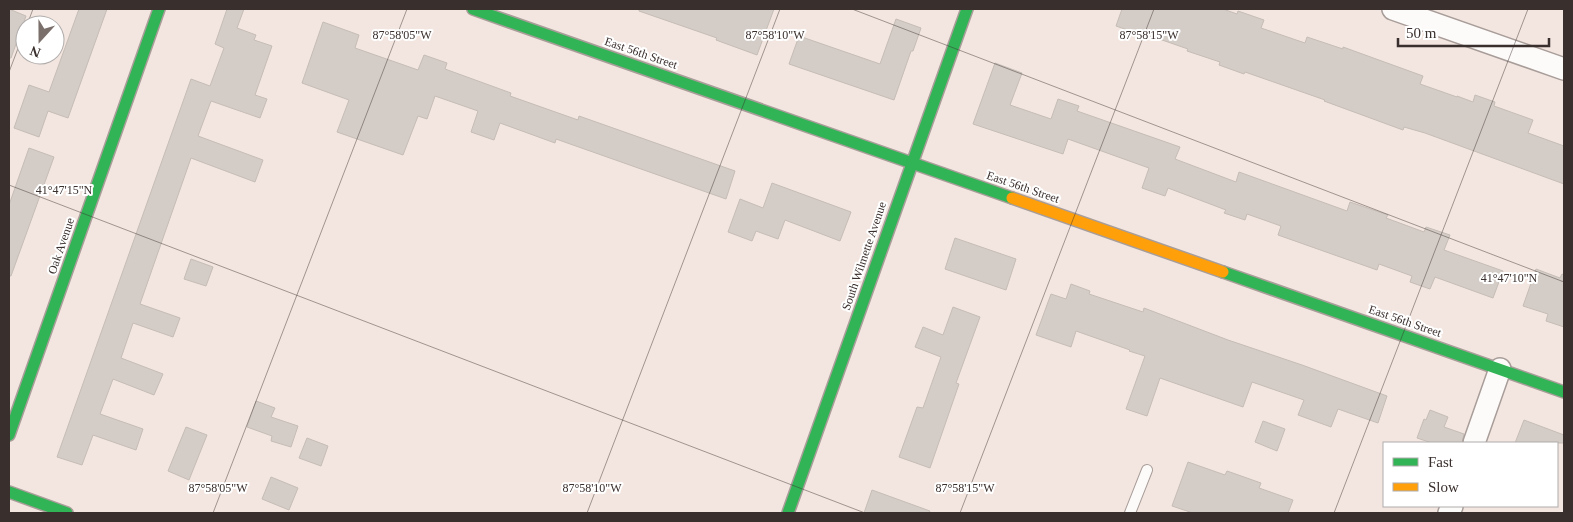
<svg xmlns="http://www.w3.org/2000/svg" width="1573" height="522" font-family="'Times New Roman',serif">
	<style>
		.building { fill: #d4ccc6; stroke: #c5bdb6 }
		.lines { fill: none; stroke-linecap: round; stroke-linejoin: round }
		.lane-casing { stroke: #a89d99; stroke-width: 12 }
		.street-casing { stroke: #a89d99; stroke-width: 24 }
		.fast-casing { stroke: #a89d99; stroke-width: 14 }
		.slow-casing { stroke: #a89d99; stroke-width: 14 }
		.lane { stroke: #fdfbfa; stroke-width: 10 }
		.street { stroke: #fdfbfa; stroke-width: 21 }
		.fast { stroke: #30b455; stroke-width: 11 }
		.slow { stroke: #ff9f0a; stroke-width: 11 }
		.ticks { fill: none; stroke: #392f2c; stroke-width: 1; stroke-opacity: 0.45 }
		.labels { text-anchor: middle; stroke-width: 4; stroke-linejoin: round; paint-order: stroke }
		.street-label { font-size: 12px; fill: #392f2c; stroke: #fff }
		.ticks-label { font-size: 12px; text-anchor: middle; fill: #392f2c; stroke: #fff; stroke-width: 4; stroke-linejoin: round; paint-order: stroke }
	</style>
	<rect width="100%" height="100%" fill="#f3e6e0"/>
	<g class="building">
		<path d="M9,9L26,16L11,58H9Z"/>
		<path d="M79,9H107L68,118L48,111L39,137L14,128L29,85L49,92Z"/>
		<path d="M227,9H244L237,28L256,35L254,40L272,46L255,95L267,99L260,118L211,101L198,136L263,160L255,182L191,158L140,304L180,318L173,337L133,323L121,358L163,374L154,395L113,379L100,414L143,429L136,450L93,435L82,465L57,457L191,79L210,86L224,48L215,44Z"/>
		<path d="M639,9H774L757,55L716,40L717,38L639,11Z"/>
		<path d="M1122,9H1223L1237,14L1238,11L1264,20L1261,28L1305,43L1307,37L1343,49V47L1423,76L1420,84L1457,97V96L1473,102L1475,95L1495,102L1494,106L1533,120L1528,133L1564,146V184L1425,133L1404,127L1403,130L1324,101L1325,100L1245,72L1244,74L1219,65L1220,62L1187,51L1188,49L1142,33V35L1116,26Z"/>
		<path d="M896,19L921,28L913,51H911L894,100L789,64L799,36L880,64Z"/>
		<path d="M323,22L359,35L355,48L418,70L424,55L447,63L445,69L511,93L510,96L578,120L579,116L735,171L726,199L556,139L555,143L500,123L494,140L471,132L478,111L435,96L427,119L418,116L403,155L337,132L349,100L302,83Z"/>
		<path d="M995,63L1022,73L1010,105L1051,119L1058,99L1079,106L1077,111L1180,147L1175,159L1236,182L1239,172L1347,211L1350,202L1388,215L1386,218L1424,232L1426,227L1450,235L1444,250L1503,271L1493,298L1435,277L1430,289L1410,282L1412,276L1379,264L1377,270L1278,235L1281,226L1247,214L1245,220L1224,213L1226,210L1168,188L1165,196L1142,188L1149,168L1068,139L1063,154L973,124Z"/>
		<path d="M29,148L54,157L11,276H9V205Z"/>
		<path d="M772,183L851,212L840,241L785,220L778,239L756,231L752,241L728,232L740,199L763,208Z"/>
		<path d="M955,238L1016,259L1006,290L945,269Z"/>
		<path d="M191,259L213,267L206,286L184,279Z"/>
		<path d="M1536,269L1560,278L1562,274L1564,275V327L1546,321L1548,314L1523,306Z"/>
		<path d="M1071,284L1090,291L1089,294L1143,312L1144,308L1228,340L1302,365L1387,396L1378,423L1338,409L1331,427L1298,415L1304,400L1252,382L1243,407L1160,378L1147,416L1126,409L1145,356L1129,351L1130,350L1076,331L1071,347L1036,335L1051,294L1066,299Z"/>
		<path d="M953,307L980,317L956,383L959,384L930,468L899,457L917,407L923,408L941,357L915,347L923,327L943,335Z"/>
		<path d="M256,401L275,408L271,417L298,426L291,447L271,441L272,436L247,427Z"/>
		<path d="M1430,410L1448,417L1444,427L1464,434L1462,443H1432L1417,438L1424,419L1426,420Z"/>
		<path d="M1524,420L1564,435V443H1515Z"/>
		<path d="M1263,421L1285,429L1277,451L1255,442Z"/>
		<path d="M186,427L207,435L189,480L168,471Z"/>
		<path d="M307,438L328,446L321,466L299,458Z"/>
		<path d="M1188,462L1225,475L1227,471L1261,483L1259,488L1293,500L1288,513H1193L1172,506Z"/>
		<path d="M271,477L298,488L289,510L262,499Z"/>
		<path d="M872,490L930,511L929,513H864Z"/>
	</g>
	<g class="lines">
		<g class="lane-casing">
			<path id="lane" d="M1130,513L1147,470"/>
		</g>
		<g class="street-casing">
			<g id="street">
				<path d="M1393,9L1564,69"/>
				<path d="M1474,443L1500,369"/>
				<path d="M1449,513L1452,506"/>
			</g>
		</g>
		<g class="fast-casing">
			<g id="fast">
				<path d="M473,9L1012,198"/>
				<path d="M1223,272L1564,392"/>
				<path d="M9,435L159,9"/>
				<path d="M9,492L67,513"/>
				<path d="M788,513L967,9"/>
			</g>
		</g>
		<g class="slow-casing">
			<path id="slow" d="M1012,198L1223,272"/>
		</g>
		<use href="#lane" class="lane"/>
		<use href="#street" class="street"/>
		<use href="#fast" class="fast"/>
		<use href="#slow" class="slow"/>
	</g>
	<path class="ticks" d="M852,9L1564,282M27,25L33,9M9,72L25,30M9,185L865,513M213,513L407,9M587,513L780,9M960,513L1154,9M1334,513L1528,9"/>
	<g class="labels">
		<g class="street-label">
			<text transform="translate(641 53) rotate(19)" y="4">East 56th Street</text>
			<text transform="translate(1023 187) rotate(19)" y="4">East 56th Street</text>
			<text transform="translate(61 246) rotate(-71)" y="4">Oak Avenue</text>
			<text transform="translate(864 256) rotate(-71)" y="4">South Wilmette Avenue</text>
			<text transform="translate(1405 321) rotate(19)" y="4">East 56th Street</text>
		</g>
	</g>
	<g class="ticks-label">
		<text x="402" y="39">87°58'05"W</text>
		<text x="775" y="39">87°58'10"W</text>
		<text x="1149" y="39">87°58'15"W</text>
		<text x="64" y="194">41°47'15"N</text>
		<text x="1509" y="282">41°47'10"N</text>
		<text x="218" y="492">87°58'05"W</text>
		<text x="592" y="492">87°58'10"W</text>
		<text x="965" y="492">87°58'15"W</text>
	</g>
	<rect width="1573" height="522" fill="none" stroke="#392f2c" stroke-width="20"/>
	<rect x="1383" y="442" width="175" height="65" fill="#ffffff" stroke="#b0acab"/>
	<rect x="1393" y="458" width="25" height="8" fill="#30b455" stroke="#b0acab"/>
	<text x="1428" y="467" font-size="15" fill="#392f2c">Fast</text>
	<rect x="1393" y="483" width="25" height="8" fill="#ff9f0a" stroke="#b0acab"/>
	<text x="1428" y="492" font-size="15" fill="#392f2c">Slow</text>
	<g transform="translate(40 40) rotate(201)"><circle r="24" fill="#ffffff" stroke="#b0acab"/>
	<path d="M0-4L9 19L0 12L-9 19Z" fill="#7a6f6b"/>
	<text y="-8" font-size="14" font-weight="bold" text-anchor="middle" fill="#392f2c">N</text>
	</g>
	<path d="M1398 38v8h151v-8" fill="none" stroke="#392f2c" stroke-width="2.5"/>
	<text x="1406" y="38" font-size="15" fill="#392f2c" stroke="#ffffff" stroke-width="4" paint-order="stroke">50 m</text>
</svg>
